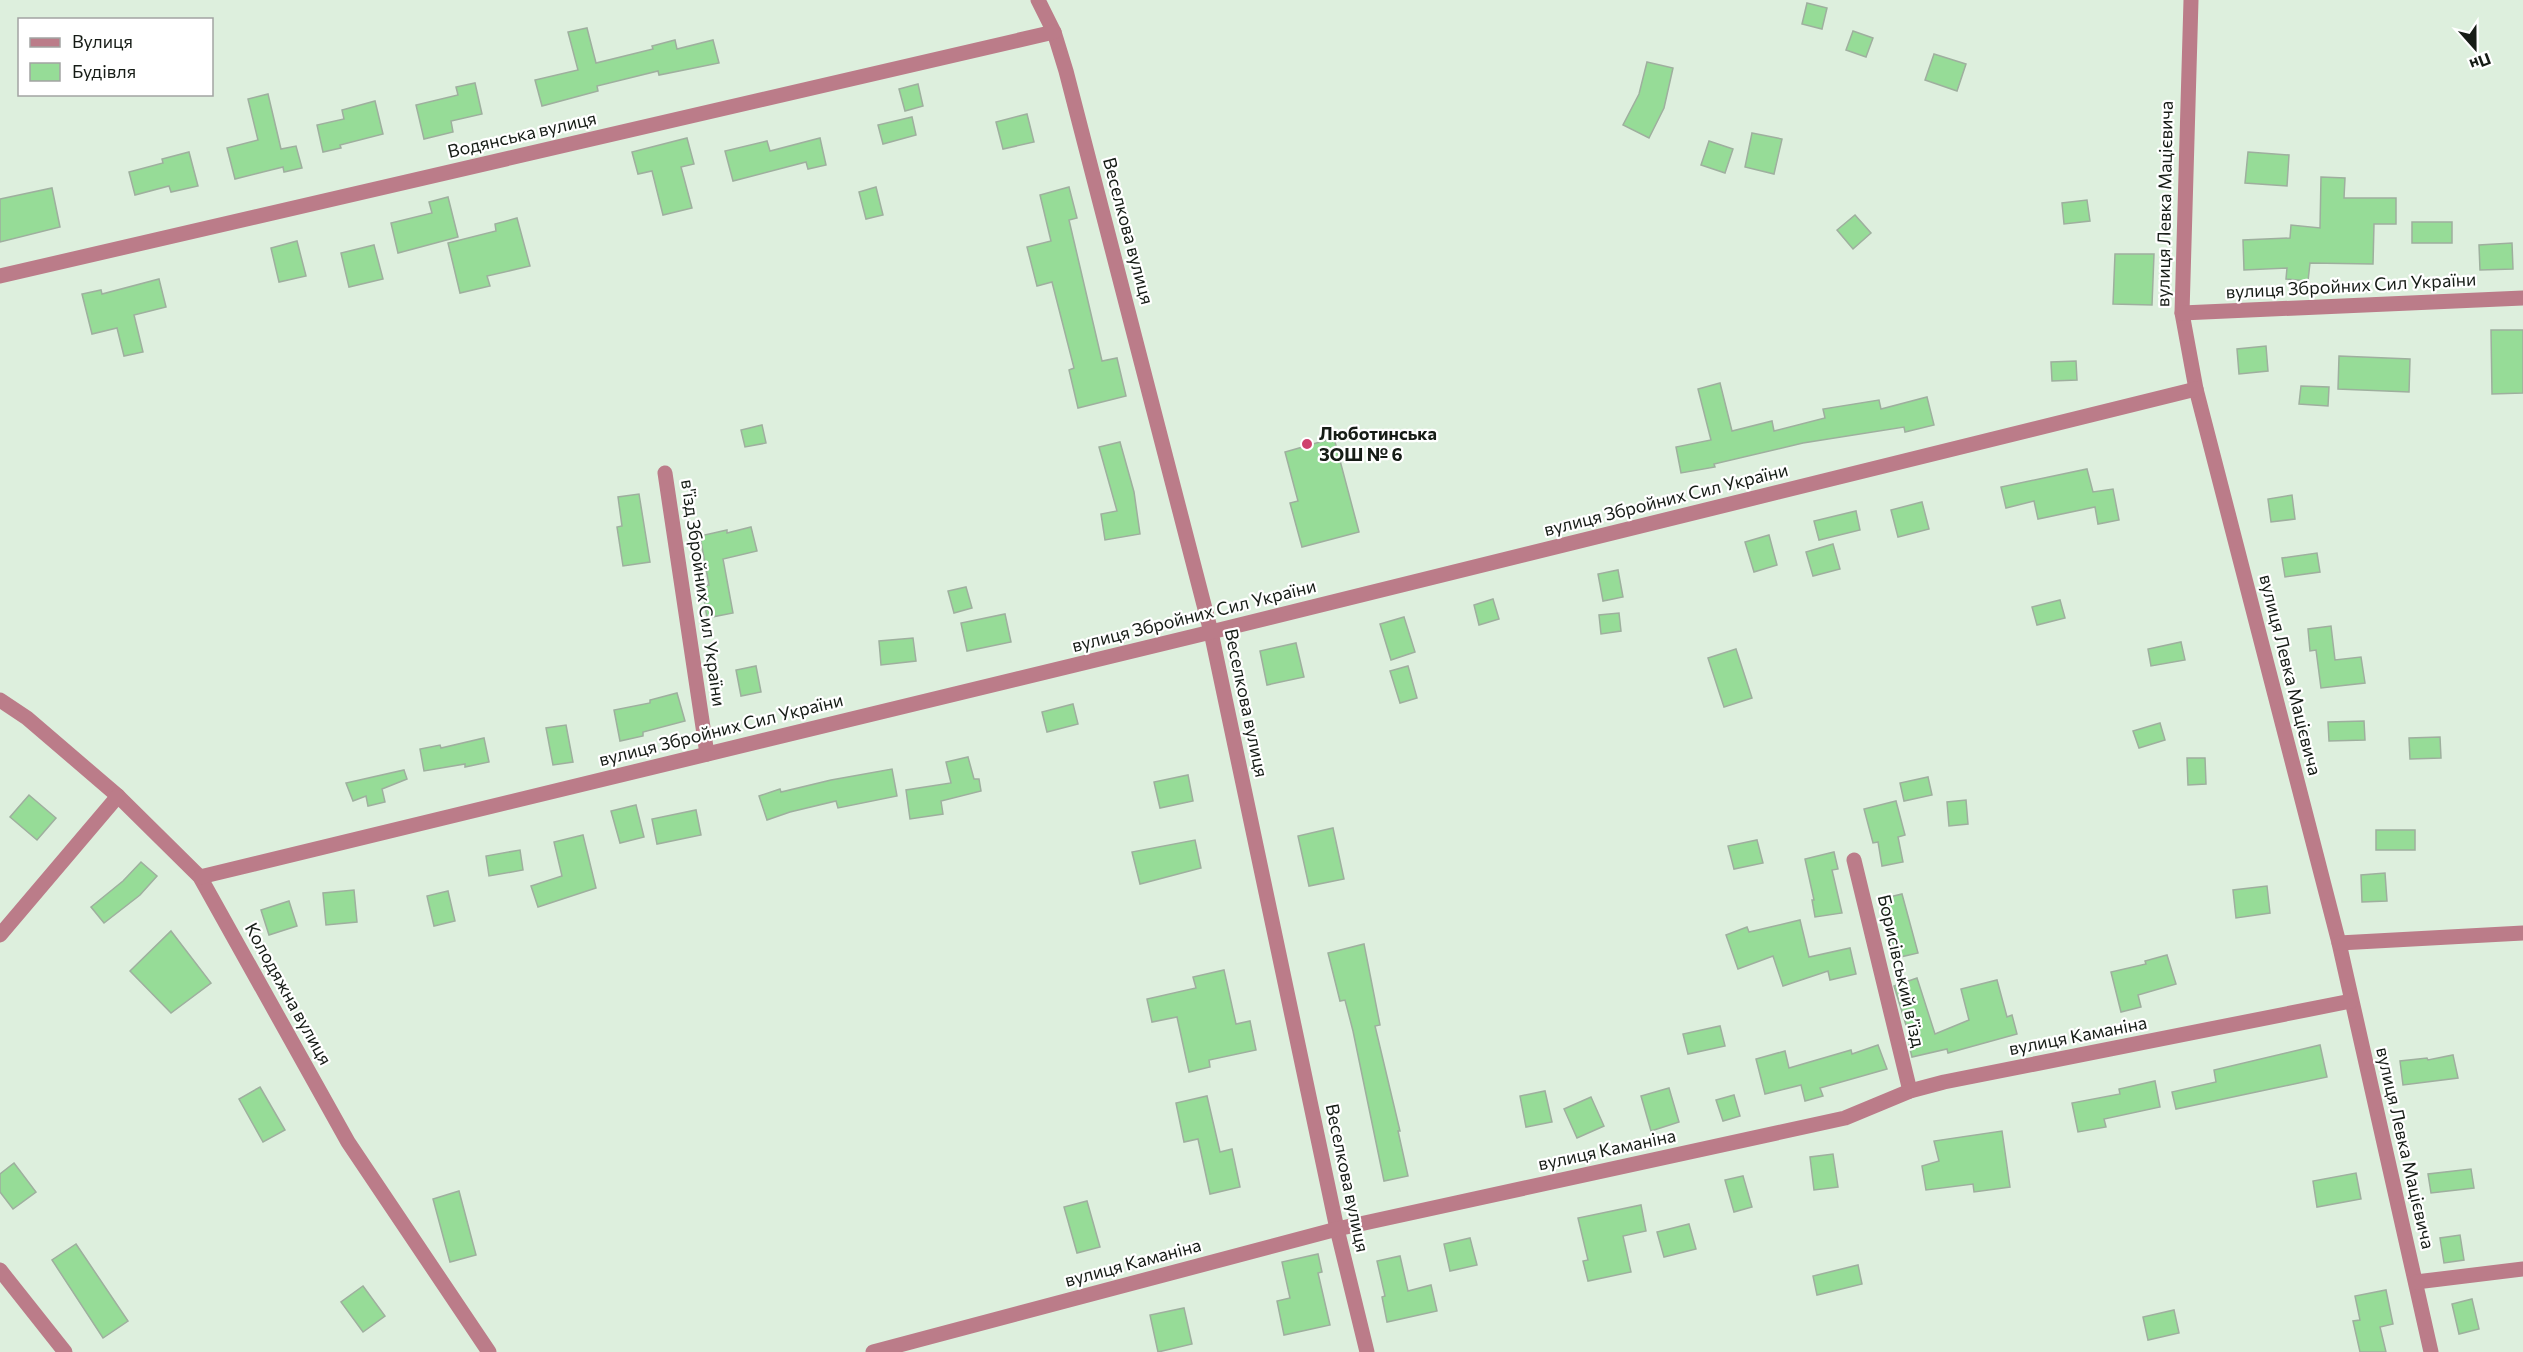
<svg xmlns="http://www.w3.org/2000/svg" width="2523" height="1352" font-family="Commissioner,sans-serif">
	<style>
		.building { fill: #96dc97; stroke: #9eaf9e; stroke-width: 1.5 }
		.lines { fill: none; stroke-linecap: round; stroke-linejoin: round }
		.street { stroke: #bb7c89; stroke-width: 15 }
		.poi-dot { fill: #cf426e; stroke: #fff; stroke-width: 2 }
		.labels { text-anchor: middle; stroke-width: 4.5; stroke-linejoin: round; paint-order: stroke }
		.street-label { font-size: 18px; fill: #161c16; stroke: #fff }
		.poi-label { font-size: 18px; font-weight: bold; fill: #161c16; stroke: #fff; text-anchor: start }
	</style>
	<rect width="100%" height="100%" fill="#ddefdd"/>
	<g class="building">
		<path d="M1807,3L1827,8L1822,29L1802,24Z"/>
		<path d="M587,28L596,63L653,49L652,46L675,40L677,49L713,40L719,63L659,75L658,71L597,86L598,91L542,106L535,80L578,70L568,32Z"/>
		<path d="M1853,31L1873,38L1866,57L1846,50Z"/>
		<path d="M1934,54L1966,64L1957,91L1925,80Z"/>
		<path d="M1647,62L1673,68L1664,108L1649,138L1623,125L1639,94Z"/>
		<path d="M475,83L482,114L451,121L453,132L424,139L416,105L458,95L456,87Z"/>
		<path d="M918,84L923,106L905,111L899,89Z"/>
		<path d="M268,94L281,149L296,146L302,168L284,172L283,167L235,179L227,148L258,140L248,99Z"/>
		<path d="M375,101L383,134L340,145L341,148L323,152L317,125L344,119L342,110Z"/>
		<path d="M1027,114L1034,142L1003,149L996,122Z"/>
		<path d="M912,117L916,135L883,144L878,125Z"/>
		<path d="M1752,133L1782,139L1774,174L1745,167Z"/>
		<path d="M687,138L694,164L681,167L692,208L663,215L652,171L638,174L632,152Z"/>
		<path d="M820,138L826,165L808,169L806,162L733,181L725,151L767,141L770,151Z"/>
		<path d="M1709,141L1733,149L1725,173L1701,165Z"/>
		<path d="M189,152L198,186L171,192L169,186L135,195L129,172L163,163L162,159Z"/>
		<path d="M2248,152L2289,155L2287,186L2245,183Z"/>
		<path d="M2321,177L2345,178L2344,198H2396V224H2374L2373,264L2310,263L2308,281L2286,279L2287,268L2244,270L2243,240L2290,238L2291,225L2320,228Z"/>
		<path d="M876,187L883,215L866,219L859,192Z"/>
		<path d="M1069,187L1077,218L1069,220L1102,361L1117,358L1126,396L1078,408L1069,370L1074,368L1052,282L1037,286L1027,247L1051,241L1040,195Z"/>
		<path d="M52,188L60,227L0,242V199Z"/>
		<path d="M448,197L458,237L398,253L391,223L432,213L429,202Z"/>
		<path d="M2087,200L2090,221L2064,224L2062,203Z"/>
		<path d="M1855,215L1871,233L1853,249L1837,230Z"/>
		<path d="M517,218L530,266L487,276L490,286L460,293L448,243L496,231L495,224Z"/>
		<rect x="2412" y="222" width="40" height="21"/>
		<path d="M297,241L306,276L279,282L271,248Z"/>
		<path d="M2512,243L2513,269L2480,270L2479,245Z"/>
		<path d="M374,245L383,279L349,287L341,253Z"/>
		<path d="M2115,254H2154L2152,305L2113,304Z"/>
		<path d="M159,279L166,307L134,315L143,352L124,356L117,328L92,334L82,294L101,290L102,294Z"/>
		<path d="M2491,330H2523V393L2492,394Z"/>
		<path d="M2266,346L2268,371L2239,374L2237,349Z"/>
		<path d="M2339,356L2410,359L2409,392L2338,389Z"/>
		<path d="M2076,361L2077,380L2052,381L2051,362Z"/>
		<path d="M1720,383L1732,431L1772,421L1774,431L1825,418L1823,409L1879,400L1881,409L1927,397L1934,425L1905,432L1904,427L1803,443L1714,464L1715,467L1681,473L1676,447L1711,440L1698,389Z"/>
		<path d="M2301,386L2329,387L2328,406L2299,404Z"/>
		<path d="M762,425L766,443L745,447L741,430Z"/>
		<path d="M1334,438L1359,532L1302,547L1290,503L1298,501L1285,452Z"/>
		<path d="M1120,442L1134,492L1140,534L1105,540L1101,514L1117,511L1099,447Z"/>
		<path d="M2087,469L2093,492L2113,489L2119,520L2098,524L2095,507L2038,519L2034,501L2006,508L2001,487Z"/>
		<path d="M639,494L650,562L623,566L617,527L622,526L618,497Z"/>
		<path d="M2292,495L2295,519L2271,522L2268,499Z"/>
		<path d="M1922,502L1929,529L1898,537L1891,510Z"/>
		<path d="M1856,511L1860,530L1819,540L1814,521Z"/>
		<path d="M751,527L757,551L723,559L733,613L707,618L702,586L709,585L700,536L727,530V533Z"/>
		<path d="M1769,535L1777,565L1754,572L1745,542Z"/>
		<path d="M1833,544L1840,569L1813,576L1806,552Z"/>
		<path d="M2317,553L2320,572L2285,577L2282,558Z"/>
		<path d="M1618,570L1623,597L1603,601L1598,574Z"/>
		<path d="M966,587L972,608L954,613L948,591Z"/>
		<path d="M1493,599L1499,619L1479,625L1474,605Z"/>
		<path d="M2060,600L2065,618L2037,625L2032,607Z"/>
		<path d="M1619,613L1621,631L1601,634L1599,615Z"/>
		<path d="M1005,614L1011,642L967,651L961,623Z"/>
		<path d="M1404,617L1415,652L1391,660L1380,624Z"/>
		<path d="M2331,626L2335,660L2361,657L2365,683L2321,688L2316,650L2310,651L2308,629Z"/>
		<path d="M913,638L916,661L881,665L879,641Z"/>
		<path d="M2181,642L2185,660L2151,666L2148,649Z"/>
		<path d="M1296,643L1304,677L1267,685L1260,651Z"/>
		<path d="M1736,649L1752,698L1724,707L1708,658Z"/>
		<path d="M756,666L761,692L741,696L736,670Z"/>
		<path d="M1408,666L1417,698L1400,703L1390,671Z"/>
		<path d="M677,693L685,721L643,732V736L620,741L614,710L650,703V700Z"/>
		<path d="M1073,704L1078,724L1047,732L1042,712Z"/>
		<path d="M2364,721L2365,740L2329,741L2328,722Z"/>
		<path d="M2160,723L2165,740L2139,748L2133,731Z"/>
		<path d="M566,725L573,762L553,765L546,728Z"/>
		<path d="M2440,737L2441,758L2410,759L2409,738Z"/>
		<path d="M484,738L489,762L465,767V764L424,771L420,749L440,745L441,748Z"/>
		<path d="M968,757L974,779H979L981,791L941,801L943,814L910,819L906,790L951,783L946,762Z"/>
		<path d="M2187,758H2205L2206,784L2188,785Z"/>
		<path d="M892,769L897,796L838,808L836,801L790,812L767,820L759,796L780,789L781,792L831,780Z"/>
		<path d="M404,770L407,779L382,789L385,802L368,806L366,796L353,801L346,783Z"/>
		<path d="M1188,775L1193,801L1160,808L1154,782Z"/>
		<path d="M1928,777L1932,795L1904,801L1900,783Z"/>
		<path d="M29,795L56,818L37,840L10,817Z"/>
		<path d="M1966,800L1968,824L1949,826L1947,802Z"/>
		<path d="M1896,801L1905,835L1898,837L1903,862L1882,866L1878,842L1873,843L1864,809Z"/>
		<path d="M636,805L644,837L620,843L611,811Z"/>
		<path d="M696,810L701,835L657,844L652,819Z"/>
		<path d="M1333,828L1344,879L1309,886L1298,836Z"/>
		<rect x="2376" y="830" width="39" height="20"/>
		<path d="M583,835L596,888L538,907L531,886L562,876L554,842Z"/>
		<path d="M1195,840L1201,868L1140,884L1132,852Z"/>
		<path d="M1757,840L1763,863L1734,869L1728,846Z"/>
		<path d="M520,850L523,870L489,876L486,856Z"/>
		<path d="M1834,852L1838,869L1832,870L1842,913L1815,917L1812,900H1814L1805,859Z"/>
		<path d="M141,862L157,876L140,895L104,923L91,907L123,881Z"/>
		<path d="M2385,873L2387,901L2362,902L2361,875Z"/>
		<path d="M2267,886L2270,913L2236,918L2233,890Z"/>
		<path d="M354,890L357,922L326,925L323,893Z"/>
		<path d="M448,891L455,921L434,926L427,896Z"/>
		<path d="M1902,894L1918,953L1896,958L1881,899Z"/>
		<path d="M289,901L297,926L269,935L261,910Z"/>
		<path d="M1800,920L1809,957L1850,948L1856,974L1830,980L1828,971L1783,986L1773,956L1738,969L1726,935L1747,927L1749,932Z"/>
		<path d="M171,931L211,983L171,1013L130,971Z"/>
		<path d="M1364,944L1380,1025L1375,1026L1400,1131H1398L1408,1176L1384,1181L1353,1031L1345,1000L1340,1001L1328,953Z"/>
		<path d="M2167,955L2176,984L2138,995L2141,1007L2121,1012L2111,972L2146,964L2145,961Z"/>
		<path d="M1224,970L1236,1024L1250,1021L1256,1050L1209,1060L1210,1067L1189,1072L1177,1017L1152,1022L1147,999L1196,988L1193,977Z"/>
		<path d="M1917,978L1935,1034L1969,1020L1961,989L1997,980L2007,1017L2012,1015L2017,1034L1948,1053L1947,1049L1912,1057L1909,1045L1913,1043L1909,1024L1906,1025L1894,986Z"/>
		<path d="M1720,1026L1725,1046L1688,1054L1683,1034Z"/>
		<path d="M1878,1045L1887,1069L1820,1088L1823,1096L1805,1101L1801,1085L1765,1094L1756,1059L1785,1051L1789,1068L1851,1050L1852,1054Z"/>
		<path d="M2320,1045L2327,1077L2176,1109L2172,1092L2216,1082L2214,1070Z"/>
		<path d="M2453,1055L2458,1078L2403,1085L2400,1061L2427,1058L2428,1060Z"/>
		<path d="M2155,1081L2160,1107L2104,1119L2106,1127L2078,1132L2072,1103L2120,1094L2119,1089Z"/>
		<path d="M260,1087L285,1130L263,1142L239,1099Z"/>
		<path d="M1669,1088L1679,1122L1651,1131L1641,1096Z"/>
		<path d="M1545,1091L1552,1122L1526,1127L1520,1096Z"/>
		<path d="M1734,1095L1740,1116L1723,1121L1716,1100Z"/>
		<path d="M1207,1096L1220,1152L1232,1149L1240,1187L1210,1194L1198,1139L1184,1142L1176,1103Z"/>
		<path d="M1591,1097L1604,1126L1577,1138L1564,1109Z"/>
		<path d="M2002,1131L2010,1187L1974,1192L1973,1184L1926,1190L1922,1166L1939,1161L1934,1141Z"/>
		<path d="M1833,1154L1838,1187L1814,1190L1810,1157Z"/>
		<path d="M14,1163L36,1192L13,1209L0,1192V1174Z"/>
		<path d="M2471,1169L2474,1188L2431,1193L2428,1174Z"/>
		<path d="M2356,1173L2361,1199L2317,1207L2313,1181Z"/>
		<path d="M1743,1176L1752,1207L1734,1212L1725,1180Z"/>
		<path d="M459,1191L476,1255L450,1262L433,1199Z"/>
		<path d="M1087,1201L1100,1247L1077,1253L1064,1207Z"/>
		<path d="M1641,1205L1646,1231L1623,1236L1631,1272L1588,1281L1583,1261L1588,1260L1578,1218Z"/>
		<path d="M1689,1224L1696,1249L1664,1257L1657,1232Z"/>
		<path d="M2460,1235L2464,1260L2444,1263L2440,1238Z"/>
		<path d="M1470,1238L1477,1265L1450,1271L1444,1244Z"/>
		<path d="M76,1244L128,1321L103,1338L52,1260Z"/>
		<path d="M1318,1254L1322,1272L1318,1273L1330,1325L1284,1335L1277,1301L1290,1298L1282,1262Z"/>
		<path d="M1400,1256L1408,1291L1431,1285L1437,1311L1387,1322L1382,1297L1385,1296L1377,1261Z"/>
		<path d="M1858,1265L1862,1284L1817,1295L1813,1276Z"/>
		<path d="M363,1286L385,1316L363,1332L341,1302Z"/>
		<path d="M2386,1290L2393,1324L2380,1327L2386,1352H2360L2353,1321L2360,1320L2355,1296Z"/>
		<path d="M2472,1299L2479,1329L2459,1334L2452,1304Z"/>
		<path d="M1184,1308L1192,1344L1158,1352L1150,1315Z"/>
		<path d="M2174,1310L2179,1333L2148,1340L2143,1317Z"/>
	</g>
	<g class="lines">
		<g class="street">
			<path d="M1038,0L1054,32L1066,71L1211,632L1337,1229L1367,1352"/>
			<path d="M2191,0L2182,313L2196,389L2339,943L2431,1352"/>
			<path d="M0,276L1054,32"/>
			<path d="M2182,313L2523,298"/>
			<path d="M665,473L707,754"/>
			<path d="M0,700L27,718L118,796L200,877L348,1142L489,1352"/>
			<path d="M1854,860L1910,1091"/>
			<path d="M200,877L1211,632L2196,389"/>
			<path d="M0,935L118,796"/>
			<path d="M2339,943L2523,933"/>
			<path d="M0,1270L65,1352"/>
			<path d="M2416,1282L2523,1269"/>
			<path d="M873,1352L1337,1229L1845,1118L1910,1091L1944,1082L2351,1001"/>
		</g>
	</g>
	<circle class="poi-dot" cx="1307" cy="444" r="6"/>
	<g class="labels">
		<g class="street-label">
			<text transform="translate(522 135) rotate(-13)" y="6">Водянська вулиця</text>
			<text transform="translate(2165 204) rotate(-89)" y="6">вулиця Левка Мацієвича</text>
			<text transform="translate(1128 231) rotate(75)" y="6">Веселкова вулиця</text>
			<text transform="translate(2351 286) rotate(-3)" y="6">вулиця Збройних Сил України</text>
			<text transform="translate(1666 500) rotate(-14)" y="6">вулиця Збройних Сил України</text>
			<text transform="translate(703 593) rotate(82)" y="6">в'їзд Збройних Сил України</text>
			<text transform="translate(1194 616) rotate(-14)" y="6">вулиця Збройних Сил України</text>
			<text transform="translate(2290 675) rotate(76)" y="6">вулиця Левка Мацієвича</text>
			<text transform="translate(1246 703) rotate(78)" y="6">Веселкова вулиця</text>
			<text transform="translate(721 730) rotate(-14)" y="6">вулиця Збройних Сил України</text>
			<text transform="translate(1901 971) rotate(77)" y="6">Борисівський в’їзд</text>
			<text transform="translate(288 994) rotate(61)" y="6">Колодяжна вулиця</text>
			<text transform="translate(2078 1036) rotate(-11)" y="6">вулиця Каманіна</text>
			<text transform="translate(2405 1148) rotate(77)" y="6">вулиця Левка Мацієвича</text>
			<text transform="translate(1607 1150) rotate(-12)" y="6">вулиця Каманіна</text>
			<text transform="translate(1347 1178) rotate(78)" y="6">Веселкова вулиця</text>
			<text transform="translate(1133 1263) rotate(-15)" y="6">вулиця Каманіна</text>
		</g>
		<g class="poi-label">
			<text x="1319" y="440">Люботинська<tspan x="1319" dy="21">ЗОШ № 6</tspan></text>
		</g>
	</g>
	<rect x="18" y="18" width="195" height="78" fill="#ffffff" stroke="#a2a4a2" stroke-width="1.5"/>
	<rect x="30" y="38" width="30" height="9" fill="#bb7c89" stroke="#a2a4a2" stroke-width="1.5"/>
	<text x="72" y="48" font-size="18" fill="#161c16">Вулиця</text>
	<rect x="30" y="63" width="30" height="18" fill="#96dc97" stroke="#a2a4a2" stroke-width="1.5"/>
	<text x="72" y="78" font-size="18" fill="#161c16">Будівля</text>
	<g transform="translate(2475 48) rotate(159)" stroke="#ffffff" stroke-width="4.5" paint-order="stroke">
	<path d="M0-4.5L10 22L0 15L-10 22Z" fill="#161c16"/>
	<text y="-9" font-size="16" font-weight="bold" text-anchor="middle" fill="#161c16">Пн</text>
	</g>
</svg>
